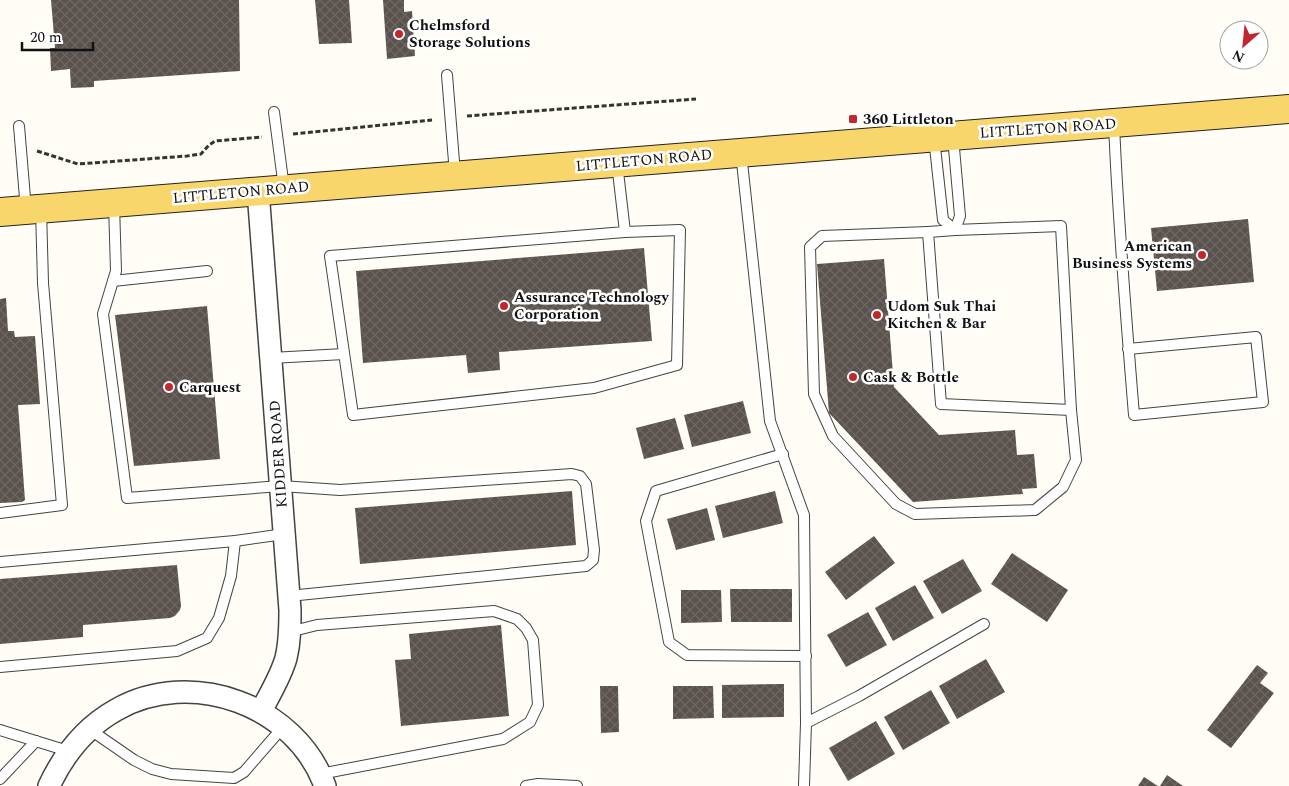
<svg xmlns="http://www.w3.org/2000/svg" width="1289" height="786" font-family="Spectral,serif">
	<style>
		.building { fill: url(#building-cross-hatch) }
		.lines { fill: none; stroke-linecap: round; stroke-linejoin: round }
		.lane-casing { stroke: #444; stroke-width: 12 }
		.street-casing { stroke: #444; stroke-width: 24 }
		.primary-casing { stroke: #222; stroke-width: 30 }
		.path { stroke: #333; stroke-width: 3; stroke-dasharray: 5 2.5; stroke-linecap: butt }
		.lane { stroke: #fff; stroke-width: 10 }
		.street { stroke: #fff; stroke-width: 21 }
		.primary { stroke: #f9d66b; stroke-width: 28 }
		.poi-dot { fill: #c4262e; stroke: #fff; stroke-width: 2 }
		.labels { text-anchor: middle; stroke-width: 5; stroke-linejoin: round; paint-order: stroke }
		.poi-label { font-size: 15px; font-weight: bold; fill: #111; stroke: #fff; text-anchor: start }
		.street-label { font-size: 15px; fill: #111; stroke: #fff }
	</style>
	<defs>
		<pattern id="building-cross-hatch" width="8" height="8" patternUnits="userSpaceOnUse" patternTransform="scale(1.25)"><rect width="8" height="8" fill="#5a524d"/><path d="M0 0l8 8M0 8l8-8" fill="none" stroke="#6d6662"/></pattern>
	</defs>
	<rect width="100%" height="100%" fill="#fffdf5"/>
	<g class="building">
		<path d="M51,0H239L240,71L94,81V87L71,88L70,69L51,71L50,48H55Z"/>
		<path d="M315,0H349L352,43L319,44Z"/>
		<path d="M383,0H404V12L412,11L415,56L387,59Z"/>
		<path d="M1248,219L1254,282L1157,291L1151,228Z"/>
		<path d="M644,248L652,341L499,352L500,370L468,373L466,355L363,363L356,271Z"/>
		<path d="M884,259L894,387L939,435L1015,430L1017,455L1034,454L1037,488L1022,489L1023,494L913,502L829,413L817,264Z"/>
		<path d="M6,298L8,331H14L15,337L35,336L40,404L18,405L25,500L22,502L0,503V299Z"/>
		<path d="M207,306L220,459L134,466L115,315Z"/>
		<path d="M743,401L751,433L692,447L684,415Z"/>
		<path d="M675,418L684,449L644,459L636,428Z"/>
		<path d="M572,491L576,545L360,564L355,508Z"/>
		<path d="M775,491L783,523L723,538L715,506Z"/>
		<path d="M707,508L715,540L676,550L667,519Z"/>
		<path d="M874,536L895,563L846,600L825,572Z"/>
		<path d="M1012,553L1068,590L1047,622L991,584Z"/>
		<path d="M963,559L982,591L942,614L923,581Z"/>
		<path d="M177,565L181,606L180,610L175,616L170,618L83,625V637L0,644V579Z"/>
		<path d="M915,585L934,618L893,641L875,608Z"/>
		<path d="M730,589H792V622H731Z"/>
		<path d="M681,590H721L722,622L681,623Z"/>
		<path d="M868,612L887,645L846,667L827,635Z"/>
		<path d="M501,625L509,716L401,726L395,660L411,659L409,634Z"/>
		<path d="M986,659L1005,692L957,719L939,686Z"/>
		<path d="M1257,665L1268,673L1260,683L1274,693L1231,748L1207,730Z"/>
		<path d="M784,684V717L722,718V685Z"/>
		<path d="M600,686H618L619,732L601,733Z"/>
		<path d="M673,686H713L714,718L673,719Z"/>
		<path d="M931,690L950,723L903,750L884,717Z"/>
		<path d="M876,721L895,754L848,781L829,748Z"/>
		<path d="M1167,775L1183,786H1160Z"/>
		<path d="M1144,777L1158,786H1138Z"/>
	</g>
	<g class="lines">
		<g class="lane-casing">
			<g id="lane">
				<path d="M447,75L455,174"/>
				<path d="M274,112L284,188"/>
				<path d="M1114,124C1118,221 1126,318 1134,415L1263,402L1256,337L1128,349"/>
				<path d="M19,126L26,210"/>
				<path d="M953,137L960,216L955,230"/>
				<path d="M934,138L943,220L955,230L1061,226L1071,410L941,404L928,232L955,230"/>
				<path d="M741,153L770,421L804,515L806,723L804,786"/>
				<path d="M617,163L625,232L330,256L353,415L594,388L677,365L680,230L625,232"/>
				<path d="M114,204L116,271L103,314L127,498L281,486L340,490L572,474L580,476L586,484L594,550L593,560L586,566L289,596"/>
				<path d="M928,232L822,236L810,247L814,394L833,436L896,504L915,514L1035,510L1063,487L1076,460L1071,410"/>
				<path d="M113,281L207,271"/>
				<path d="M271,358L344,354"/>
				<path d="M783,454L656,491L646,521L669,642L687,655L806,656"/>
				<path d="M0,513L62,505L43,283L41,209"/>
				<path d="M0,562L235,541L284,534"/>
				<path d="M289,632L317,625L494,611L517,619L526,628L533,640L538,705L530,722L503,739L320,774"/>
				<path d="M0,667L177,651L207,638L219,618L231,576L235,541"/>
				<path d="M806,723L859,696L984,624"/>
				<path d="M89,729L134,760L152,769L171,774L234,778L244,772L283,727"/>
				<path d="M0,730L68,751"/>
				<path d="M0,779L36,741"/>
				<path d="M526,786L538,784L577,786"/>
			</g>
		</g>
		<g class="street-casing">
			<g id="street">
				<path d="M258,191L290,610C290,626 290,642 286,658C281,676 270,694 261,711"/>
				<path d="M49,786C64,754 84,728 116,710C191,667 296,705 325,786"/>
			</g>
		</g>
		<g class="primary-casing">
			<path id="primary" d="M0,212L1289,109"/>
		</g>
		<g class="path">
			<path d="M467,116L696,99"/>
			<path d="M293,134L432,120"/>
			<path d="M37,151L78,164L187,156L201,154L209,145L215,141L262,137"/>
		</g>
		<use href="#lane" class="lane"/>
		<use href="#street" class="street"/>
		<use href="#primary" class="primary"/>
	</g>
	<g class="poi-dot">
		<circle cx="399" cy="34" r="5"/>
		<rect x="848" y="114" width="10" height="10" rx="2.5"/>
		<circle cx="1202" cy="255" r="5"/>
		<circle cx="504" cy="306" r="5"/>
		<circle cx="877" cy="315" r="5"/>
		<circle cx="853" cy="377" r="5"/>
		<circle cx="169" cy="387" r="5"/>
	</g>
	<g class="labels">
		<g class="poi-label">
			<text x="409" y="30">Chelmsford<tspan x="409" dy="17">Storage Solutions</tspan></text>
			<text x="863" y="124">360 Littleton</text>
			<text x="1192" y="251" text-anchor="end">American<tspan x="1192" dy="17">Business Systems</tspan></text>
			<text x="514" y="302">Assurance Technology<tspan x="514" dy="17">Corporation</tspan></text>
			<text x="887" y="311">Udom Suk Thai<tspan x="887" dy="17">Kitchen &amp; Bar</tspan></text>
			<text x="863" y="382">Cask &amp; Bottle</text>
			<text x="179" y="392">Carquest</text>
		</g>
		<g class="street-label">
			<text transform="translate(1048 128) rotate(-4)" y="5">LITTLETON ROAD</text>
			<text transform="translate(644 160) rotate(-5)" y="5">LITTLETON ROAD</text>
			<text transform="translate(241 192) rotate(-5)" y="5">LITTLETON ROAD</text>
			<text transform="translate(278 454) rotate(-94)" y="5">KIDDER ROAD</text>
		</g>
	</g>
	<g transform="translate(1244 45) rotate(207)"><circle r="24" fill="#ffffff" stroke="#a0a0a0"/>
	<path d="M0-4L9 19L0 12L-9 19Z" fill="#c4262e"/>
	<text y="-8" font-size="14" font-weight="bold" text-anchor="middle" fill="#111111">N</text>
	</g>
	<path d="M22 42v8h71v-8" fill="none" stroke="#111111" stroke-width="2.5"/>
	<text x="30" y="42" font-size="15" fill="#111111" stroke="#ffffff" stroke-width="4" paint-order="stroke">20 m</text>
</svg>
